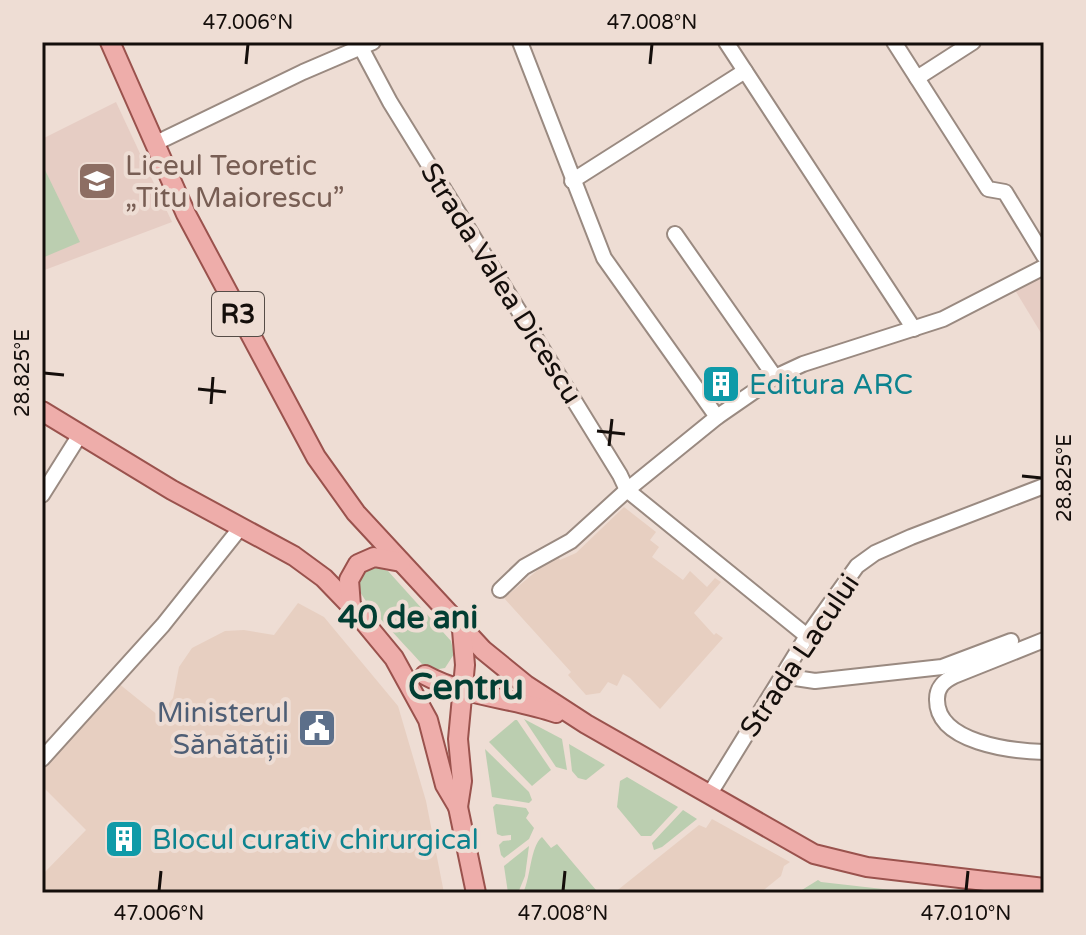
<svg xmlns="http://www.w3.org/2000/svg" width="1086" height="935" font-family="'Varela Round',sans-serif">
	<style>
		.built { fill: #e7cfc1 }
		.education { fill: #e6cdc4 }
		.green { fill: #bbceb0 }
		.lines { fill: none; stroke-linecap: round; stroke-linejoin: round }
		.minor-casing { stroke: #9a8a81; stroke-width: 18 }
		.major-casing { stroke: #9a524d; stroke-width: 22 }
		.minor { stroke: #fff; stroke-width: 14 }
		.major { stroke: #eeadaa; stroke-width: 18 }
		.ticks { fill: none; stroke: #140e0b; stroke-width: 3 }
		.labels { text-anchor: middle; stroke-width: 8; stroke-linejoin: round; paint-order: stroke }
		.shield { fill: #eeddd4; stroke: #554c47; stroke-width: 2 }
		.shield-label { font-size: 26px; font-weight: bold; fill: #140e0b }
		.education-label { font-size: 28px; fill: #785e54; stroke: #eeddd4; text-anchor: start }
		.street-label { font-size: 28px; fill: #140e0b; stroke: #eeddd4 }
		.culture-label { font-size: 28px; fill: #0d838f; stroke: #eeddd4; text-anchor: start }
		.service-label { font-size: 28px; fill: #4e5e75; stroke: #eeddd4; text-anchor: end }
		.quarter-label { font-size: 32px; font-weight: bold; fill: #023e33; stroke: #eeddd4 }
		.district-label { font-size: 36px; font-weight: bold; fill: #023e33; stroke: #eeddd4 }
		.neatline { fill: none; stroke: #140e0b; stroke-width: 3 }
		.ticks-label { font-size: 20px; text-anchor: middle; fill: #140e0b }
	</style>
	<rect width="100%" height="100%" fill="#eeddd4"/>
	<g class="built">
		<path d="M624,507L656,532L650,540L659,547L652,557L683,580L690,571L707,587L715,578L721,582L694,613L714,635L716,633L723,638L660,709L630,678L623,674L617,686L608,682L600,693L586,695L568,675L571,672L504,598L557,554L560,560L576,553Z"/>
		<path d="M298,603L324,617L398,706L426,801L444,893H42V875L86,830L42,786V767L118,683L159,716L173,698L179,667L192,648L225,631L244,630L274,635Z"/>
		<path d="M712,819L790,862L784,866L781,876L760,893H614L699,825L706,828Z"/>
	</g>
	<g class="education">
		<path d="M116,102L172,222L42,271V139Z"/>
		<path d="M1044,275V338L1015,290Z"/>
	</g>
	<g class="green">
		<path d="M45,170L80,242L42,258V171Z"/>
		<path d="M375,567L388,571L451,641L454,654L445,668L433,670L422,664C411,651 364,604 360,591C356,579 364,571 375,567Z"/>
		<path d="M524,719L562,739L567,770L556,767Z"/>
		<path d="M515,720H517L551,770L532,786L489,742Z"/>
		<path d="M569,744L605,765L586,780L578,778L572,771Z"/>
		<path d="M485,749L529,792L532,800L529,803L492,797Z"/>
		<path d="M627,777L678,807L651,836H641L617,807L620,781Z"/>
		<path d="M496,804L526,808L529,813L526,818L534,828L529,839L504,858L501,855L499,845L503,841L511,840V835L502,836L497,834L493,807Z"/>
		<path d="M683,810L697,819L662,847L654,850L652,843Z"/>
		<path d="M542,837L551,848L557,844L596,890L584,893H523C531,877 530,847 542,837Z"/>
		<path d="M529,846L525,876L518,893H508L504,866Z"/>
		<path d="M818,880L821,882L918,893H797Z"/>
	</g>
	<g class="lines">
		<g class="minor-casing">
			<g id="minor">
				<path d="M358,42L390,102L620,475L627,490L807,636"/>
				<path d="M520,42L604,258L717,417"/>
				<path d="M726,42L914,329"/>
				<path d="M894,42L988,189L1005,192L1044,256"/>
				<path d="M917,78L973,42"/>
				<path d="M154,144L303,72L373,42"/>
				<path d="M572,181L745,71"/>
				<path d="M675,234L775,377"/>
				<path d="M42,495L81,433"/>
				<path d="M500,590L524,567L571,541L627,490L717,417L775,377L803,364L943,319L1044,267"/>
				<path d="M1044,640L954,676C944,681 937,687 937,699C936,743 1012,751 1044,752"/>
				<path d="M782,676L815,681L942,667L1011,641"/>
				<path d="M42,759L163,625L241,527"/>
				<path d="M709,795L807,636L857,566L875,553L911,537L1044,486"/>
			</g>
		</g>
		<g class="major-casing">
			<g id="major">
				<path d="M110,42L186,214L316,457L356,513L483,650L526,685L586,724L814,854L867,867L1044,888"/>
				<path d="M42,411L172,490L294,556L324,578L351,606L394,658L428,720L445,785L458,807L476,893"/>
				<path d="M351,606L349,580L358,564L374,557L401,562"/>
				<path d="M425,675C465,697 514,698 556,713"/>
				<path d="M458,807L462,781L458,739L465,665L462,630"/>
			</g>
		</g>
		<use href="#minor" class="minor"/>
		<use href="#major" class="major"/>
	</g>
	<path class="ticks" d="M246,64L248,44M650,64L652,44M44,373L64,375M198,389L226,392M211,404L213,377M597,431L625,434M609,446L612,419M1022,476L1042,478M159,891L161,871M563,891L565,871M966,891L968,871"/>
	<defs>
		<g id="school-square" transform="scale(2)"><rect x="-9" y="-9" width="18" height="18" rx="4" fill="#8d6e63" stroke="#eeddd4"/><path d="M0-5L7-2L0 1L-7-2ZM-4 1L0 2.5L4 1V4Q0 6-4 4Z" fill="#fff"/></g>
		<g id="building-square" transform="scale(2)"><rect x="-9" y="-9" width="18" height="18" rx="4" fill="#0f9aa8" stroke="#eeddd4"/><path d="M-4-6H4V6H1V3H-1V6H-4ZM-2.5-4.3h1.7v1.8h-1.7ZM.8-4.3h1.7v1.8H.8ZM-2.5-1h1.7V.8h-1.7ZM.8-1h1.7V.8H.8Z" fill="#fff"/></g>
		<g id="civic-square" transform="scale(2)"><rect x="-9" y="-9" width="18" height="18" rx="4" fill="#5c6f8a" stroke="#eeddd4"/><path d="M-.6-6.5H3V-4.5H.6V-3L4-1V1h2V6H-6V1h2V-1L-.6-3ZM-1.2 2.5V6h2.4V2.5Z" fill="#fff"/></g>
	</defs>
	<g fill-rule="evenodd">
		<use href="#school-square" x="97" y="181"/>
		<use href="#building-square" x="721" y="384"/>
		<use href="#civic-square" x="317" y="728"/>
		<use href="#building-square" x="124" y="839"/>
	</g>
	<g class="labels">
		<rect class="shield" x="212" y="292" width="52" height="44" rx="6"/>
		<g class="shield-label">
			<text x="238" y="323">R3</text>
		</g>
		<g class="education-label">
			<text x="125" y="175">Liceul Teoretic<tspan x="125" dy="32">„Titu Maiorescu”</tspan></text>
		</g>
		<g class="street-label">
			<text transform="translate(502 283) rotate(58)" y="10">Strada Valea Dicescu</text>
			<text transform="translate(799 655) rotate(-56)" y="10">Strada Lacului</text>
		</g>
		<g class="culture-label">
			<text x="749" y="394">Editura ARC</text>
			<text x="152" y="849">Blocul curativ chirurgical</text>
		</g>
		<g class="service-label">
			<text x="289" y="722">Ministerul<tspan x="289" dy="32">Sănătății</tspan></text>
		</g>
		<g class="quarter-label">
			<text x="408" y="628">40 de ani</text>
		</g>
		<g class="district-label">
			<text x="466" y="699">Centru</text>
		</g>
	</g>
	<rect width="1086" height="935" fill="none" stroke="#eeddd4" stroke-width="88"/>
	<rect x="44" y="44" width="998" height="847" class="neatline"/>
	<g class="ticks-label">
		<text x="248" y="29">47.006°N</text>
		<text x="652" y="29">47.008°N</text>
		<text transform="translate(22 373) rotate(-90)" y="7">28.825°E</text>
		<text transform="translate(1064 478) rotate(-90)" y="7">28.825°E</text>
		<text x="159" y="920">47.006°N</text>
		<text x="563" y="920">47.008°N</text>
		<text x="966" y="920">47.010°N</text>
	</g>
</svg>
